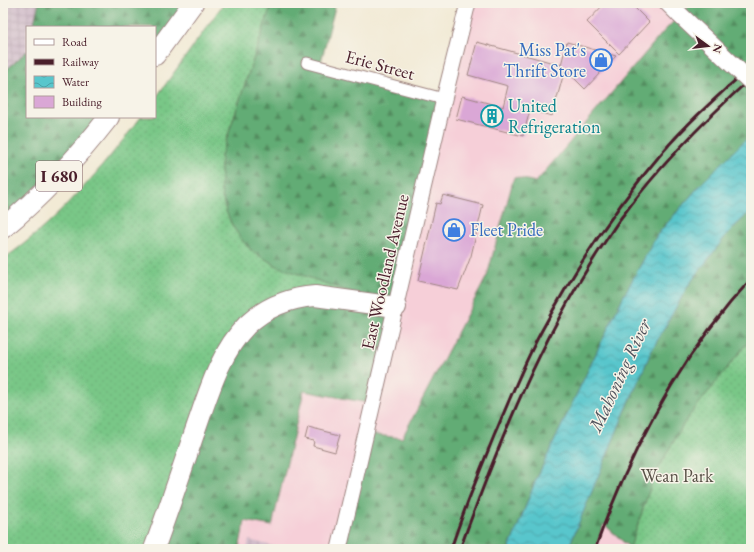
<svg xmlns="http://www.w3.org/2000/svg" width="754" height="552" font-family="'EB Garamond',serif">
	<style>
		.built { fill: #f6cfd8 }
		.industrial { fill: url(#industrial-grid) }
		.grass { fill: url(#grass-dots); stroke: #627359 }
		.forest { fill: url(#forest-firs); stroke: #566650 }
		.water { fill: url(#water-waves); stroke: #51727c }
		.building { fill: #daa7d6 }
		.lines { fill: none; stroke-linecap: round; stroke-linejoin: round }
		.street-casing { stroke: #9e8480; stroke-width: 13 }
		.secondary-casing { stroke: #9e8480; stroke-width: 17 }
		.primary-casing { stroke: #9e8480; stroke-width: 19 }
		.highway-casing { stroke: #9e8480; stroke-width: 22 }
		.street { stroke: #fff; stroke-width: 11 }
		.secondary { stroke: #fff; stroke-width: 15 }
		.primary { stroke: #fff; stroke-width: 17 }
		.highway { stroke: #fff; stroke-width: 20 }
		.rail { stroke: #4a1f2b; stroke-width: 3 }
		.primary-bridge-casing { stroke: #9e8480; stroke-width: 19; stroke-linecap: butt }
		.primary-bridge { stroke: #fff; stroke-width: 17 }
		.labels { text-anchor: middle; stroke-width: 3; stroke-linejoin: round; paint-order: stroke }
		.shield { fill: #f7f3e8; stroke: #7e5f64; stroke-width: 1 }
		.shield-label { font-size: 17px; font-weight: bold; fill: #4a1f2b }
		.shop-label { font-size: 18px; fill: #366cbe; stroke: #f7f3e8; text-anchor: end }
		.street-label { font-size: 18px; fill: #4a1f2b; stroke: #f7f3e8 }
		.culture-label { font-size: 18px; fill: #0d838f; stroke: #f7f3e8; text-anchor: start }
		.park-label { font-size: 18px; fill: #585147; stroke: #f7f3e8 }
		.water-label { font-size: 19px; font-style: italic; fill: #4e515b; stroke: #f7f3e8 }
	</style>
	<defs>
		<pattern id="industrial-grid" width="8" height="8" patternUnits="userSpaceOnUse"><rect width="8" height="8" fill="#d1bdca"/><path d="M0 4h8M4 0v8" fill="none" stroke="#b5a2ae"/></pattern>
		<pattern id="grass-dots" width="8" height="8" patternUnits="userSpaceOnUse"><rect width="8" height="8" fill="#79c787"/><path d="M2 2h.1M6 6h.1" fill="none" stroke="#6aaa75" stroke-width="1.8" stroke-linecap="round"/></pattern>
		<pattern id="forest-firs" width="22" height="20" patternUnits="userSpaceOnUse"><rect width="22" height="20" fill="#62ac74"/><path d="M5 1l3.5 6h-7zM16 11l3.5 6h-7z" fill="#538b5f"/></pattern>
		<pattern id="water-waves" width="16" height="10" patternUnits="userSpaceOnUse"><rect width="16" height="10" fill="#58c6cc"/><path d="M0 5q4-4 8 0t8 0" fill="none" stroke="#4ba0a6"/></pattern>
	</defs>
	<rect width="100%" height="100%" fill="#f7f3e8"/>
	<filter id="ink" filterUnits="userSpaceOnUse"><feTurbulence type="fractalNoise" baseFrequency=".025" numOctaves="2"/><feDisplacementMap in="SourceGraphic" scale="8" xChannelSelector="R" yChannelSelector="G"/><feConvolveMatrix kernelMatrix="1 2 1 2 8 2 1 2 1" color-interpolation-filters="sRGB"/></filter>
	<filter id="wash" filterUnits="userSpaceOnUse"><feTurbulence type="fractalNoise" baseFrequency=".012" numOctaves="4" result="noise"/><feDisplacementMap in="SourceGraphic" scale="16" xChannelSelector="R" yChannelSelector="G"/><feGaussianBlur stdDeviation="0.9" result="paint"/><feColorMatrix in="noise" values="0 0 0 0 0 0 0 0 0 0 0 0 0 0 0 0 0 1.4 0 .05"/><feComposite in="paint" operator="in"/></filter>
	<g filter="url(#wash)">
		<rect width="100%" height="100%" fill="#f2ead5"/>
		<g class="built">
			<path d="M468,3H692L664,31L536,182L514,177L487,276L402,438L367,434L339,549H239L245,521L272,526L304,391L373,404Z"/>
			<path d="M604,524L631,549H595Z"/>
		</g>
		<g class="industrial">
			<path d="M3,3H39L33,27H27V52L3,73Z"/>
			<path d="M249,540L285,549H247Z"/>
		</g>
		<g class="grass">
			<path d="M224,3H272L221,156V191L226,211L233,227L250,249L373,300L315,296L154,549H3V259C58,222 101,169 141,117H155V99Z"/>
			<path d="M751,211V549H631L586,507L624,414Z"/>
		</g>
		<g class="forest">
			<path d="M39,3H193L155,55V27H33Z"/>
			<path d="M272,3H336L320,66L444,99L374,404L304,391L272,526L245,521L239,549H154L223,359L271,308L373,300L279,267L260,256L250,249L242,240L233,227L226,211L221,191V156Z"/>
			<path d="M692,3H751V137L744,141L702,183L657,235L623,297L580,387L535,482L509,549H339L367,434L402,438L487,276L514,177L536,182L664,31Z"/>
			<path d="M27,51V117H109L3,228V73Z"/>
			<path d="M751,211V338L686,420L668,451L653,479L630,548L604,524L595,549H568L624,414L652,350L688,286L728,233Z"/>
		</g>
		<path class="water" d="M751,137V211L728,233L688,286L652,350L624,414L568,549H509L535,482L580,387L623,297L657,235L702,183L744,141Z"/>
		<g id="blocks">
			<g class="building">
				<path d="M605,3H630L649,22L619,54L587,22Z"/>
				<path d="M477,42L561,65L567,42L616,56L585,89L565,69L552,116L530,110L523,136L456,119L462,96L503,107L508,86L468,75Z"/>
				<path d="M443,195L483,205L471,256L458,290L418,281L436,203L440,204Z"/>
				<path d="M308,427L340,435L335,452L313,446L314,441L305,439Z"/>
			</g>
		</g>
	</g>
	<g filter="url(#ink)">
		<use href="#blocks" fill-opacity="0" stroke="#9e8480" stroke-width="1"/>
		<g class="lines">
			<g class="street-casing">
				<path id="street" d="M307,63L444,99"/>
			</g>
			<g class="secondary-casing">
				<path id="secondary" d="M339,549L444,99L468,3"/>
			</g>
			<g class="primary-casing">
				<path id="primary" d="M668,3L680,15"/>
			</g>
			<g class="highway-casing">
				<g id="highway">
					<path d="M155,55L193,3"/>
					<path d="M3,228C43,195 77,158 109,117"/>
					<path d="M154,549C168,511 181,472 194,434C207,398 219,353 247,325C266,307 289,298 315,296L396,307"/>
				</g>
			</g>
			<use href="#street" class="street"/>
			<use href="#secondary" class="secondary"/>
			<use href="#primary" class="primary"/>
			<use href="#highway" class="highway"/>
			<g class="rail">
				<path d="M451,549C463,511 479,473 494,436C509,401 523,365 541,332C575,269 614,209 661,154C688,122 720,94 751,66"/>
				<path d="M460,549C498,445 539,342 600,249C608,238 615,225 624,214C661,164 705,120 751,78"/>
				<path d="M595,549C630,451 680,356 751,279"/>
			</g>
			<g class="primary-bridge-casing">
				<path id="primary-bridge" d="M680,15L751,82"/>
			</g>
			<use href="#primary-bridge" class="primary-bridge"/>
		</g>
	</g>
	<defs>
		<g id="shop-ring" transform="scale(1.15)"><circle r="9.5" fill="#f7f3e8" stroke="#3f7fe0" stroke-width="1.5"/><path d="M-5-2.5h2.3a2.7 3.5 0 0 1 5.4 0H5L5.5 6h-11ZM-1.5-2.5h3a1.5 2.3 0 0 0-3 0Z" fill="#3f7fe0"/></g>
		<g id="building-ring" transform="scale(1.15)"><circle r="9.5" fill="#f7f3e8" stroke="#0f9aa8" stroke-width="1.5"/><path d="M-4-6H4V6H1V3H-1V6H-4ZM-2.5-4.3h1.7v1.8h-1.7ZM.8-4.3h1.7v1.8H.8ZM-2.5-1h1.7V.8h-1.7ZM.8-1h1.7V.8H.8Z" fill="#0f9aa8"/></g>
	</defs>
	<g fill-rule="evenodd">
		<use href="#shop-ring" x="601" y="60"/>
		<use href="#building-ring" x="492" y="116"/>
		<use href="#shop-ring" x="454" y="230"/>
	</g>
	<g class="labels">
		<rect class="shield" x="36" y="161" width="46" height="30" rx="3"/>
		<g class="shield-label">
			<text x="59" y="182">I 680</text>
		</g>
		<g class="shop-label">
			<text x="586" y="56">Miss Pat's<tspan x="586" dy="21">Thrift Store</tspan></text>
			<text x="470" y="236" text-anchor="start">Fleet Pride</text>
		</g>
		<g class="street-label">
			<text transform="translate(380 65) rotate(15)" y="6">Erie Street</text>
			<text transform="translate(385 272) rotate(-77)" y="6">East Woodland Avenue</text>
		</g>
		<g class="culture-label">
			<text x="508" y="112">United<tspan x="508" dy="21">Refrigeration</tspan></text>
		</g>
		<g class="park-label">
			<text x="677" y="482">Wean Park</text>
		</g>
		<g class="water-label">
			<text transform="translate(619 375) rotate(-65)" y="7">Mahoning River</text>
		</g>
	</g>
	<rect width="754" height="552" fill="none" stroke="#f7f3e8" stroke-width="16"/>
	<rect x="26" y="26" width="130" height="92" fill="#f7f3e8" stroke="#b29e9c"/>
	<rect x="34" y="39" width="20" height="6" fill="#ffffff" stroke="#b29e9c"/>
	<text x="62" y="46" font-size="12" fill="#4a1f2b">Road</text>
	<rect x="34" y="59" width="20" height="6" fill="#4a1f2b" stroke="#b29e9c"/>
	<text x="62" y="66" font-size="12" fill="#4a1f2b">Railway</text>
	<rect x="34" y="76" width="20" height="12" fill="url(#water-waves)" stroke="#b29e9c"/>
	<text x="62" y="86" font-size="12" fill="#4a1f2b">Water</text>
	<rect x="34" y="96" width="20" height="12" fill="#daa7d6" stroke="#b29e9c"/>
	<text x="62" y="106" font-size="12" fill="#4a1f2b">Building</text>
	<g transform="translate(708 46) rotate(105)" stroke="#f7f3e8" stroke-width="3" paint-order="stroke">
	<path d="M0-3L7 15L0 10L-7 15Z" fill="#4a1f2b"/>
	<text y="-6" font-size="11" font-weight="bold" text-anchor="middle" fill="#4a1f2b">N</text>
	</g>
</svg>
